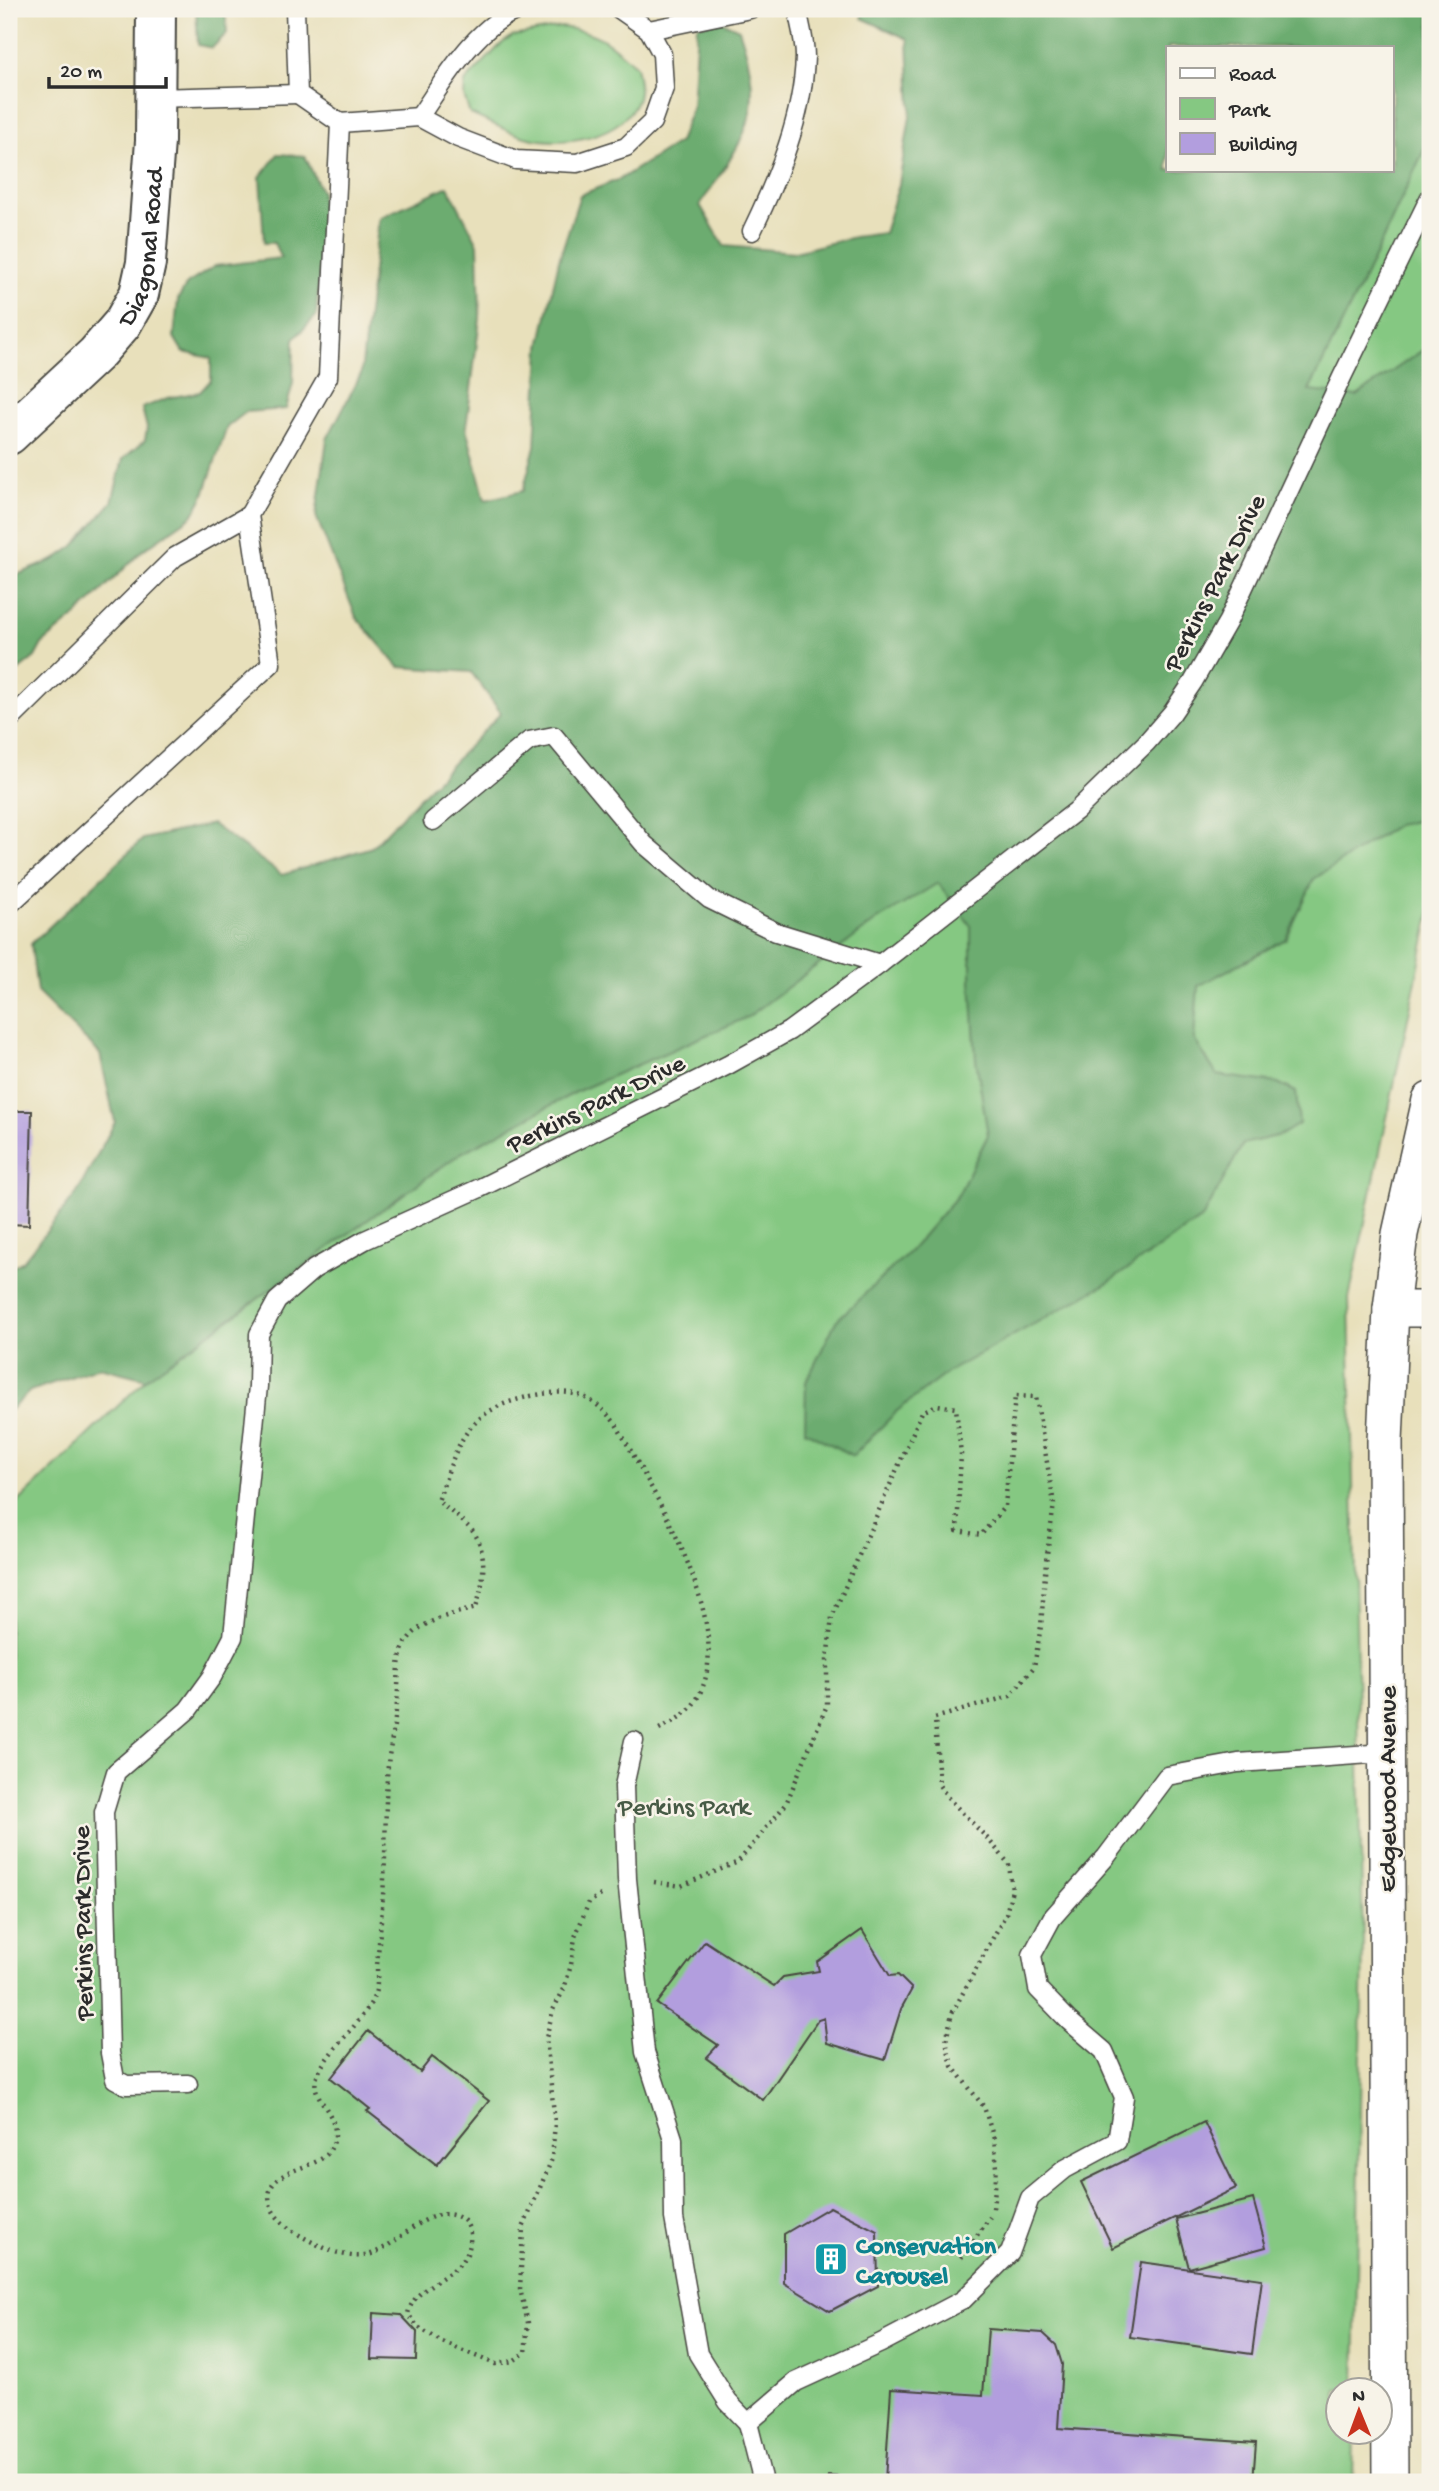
<svg xmlns="http://www.w3.org/2000/svg" width="1439" height="2491" font-family="'Gochi Hand',sans-serif">
	<style>
		.green { fill: #85c882; stroke: #587a56; stroke-width: 2 }
		.forest { fill: #6cac70; stroke: #4c6c4e; stroke-width: 2; fill-rule: evenodd }
		.building { fill: #b29ede }
		.lines { fill: none; stroke-linecap: round; stroke-linejoin: round }
		.lane-casing { stroke: #474641; stroke-width: 21 }
		.street-casing { stroke: #474641; stroke-width: 38 }
		.secondary-casing { stroke: #474641; stroke-width: 42 }
		.path { stroke: #474641; stroke-width: 4.5; stroke-dasharray: 2 5; stroke-linecap: butt }
		.lane { stroke: #fff; stroke-width: 18 }
		.street { stroke: #fff; stroke-width: 35 }
		.secondary { stroke: #fff; stroke-width: 38 }
		.labels { text-anchor: middle; stroke-width: 5; stroke-linejoin: round; paint-order: stroke }
		.street-label { font-size: 26px; fill: #2b2b2b; stroke: #f7f3e8 }
		.park-label { font-size: 26px; fill: #465a45; stroke: #f7f3e8 }
		.culture-label { font-size: 26px; font-weight: bold; fill: #0d838f; stroke: #f7f3e8; text-anchor: start }
	</style>
	<rect width="100%" height="100%" fill="#f7f3e8"/>
	<filter id="ink" filterUnits="userSpaceOnUse"><feTurbulence type="fractalNoise" baseFrequency=".0143" numOctaves="2"/><feDisplacementMap in="SourceGraphic" scale="14" xChannelSelector="R" yChannelSelector="G"/><feConvolveMatrix kernelMatrix="1 2 1 2 8 2 1 2 1" color-interpolation-filters="sRGB"/></filter>
	<filter id="wash" filterUnits="userSpaceOnUse"><feTurbulence type="fractalNoise" baseFrequency=".00686" numOctaves="4" result="noise"/><feDisplacementMap in="SourceGraphic" scale="28" xChannelSelector="R" yChannelSelector="G"/><feGaussianBlur stdDeviation="1.57" result="paint"/><feColorMatrix in="noise" values="0 0 0 0 0 0 0 0 0 0 0 0 0 0 0 0 0 1.4 0 .05"/><feComposite in="paint" operator="in"/></filter>
	<g filter="url(#wash)">
		<rect width="100%" height="100%" fill="#e8e0bb"/>
		<g class="green">
			<path d="M1430,9V914L1349,1298L1363,1942L1355,2389L1338,2390V2432H1354L1353,2482H9V1511L1197,366L1392,170V47Z"/>
			<path d="M561,27C599,32 608,41 636,66C638,76 641,88 638,98C622,139 562,147 525,137C507,132 488,121 470,114L464,96L465,82L501,44L513,36Z"/>
		</g>
		<g class="forest">
			<path d="M196,9H225L227,33L212,48L198,45Z"/>
			<path d="M862,9H1430V137L1376,254L1309,391L1357,396L1430,345V818L1397,825L1314,879L1286,939L1198,986L1194,1039L1217,1075L1278,1083L1296,1092L1299,1124L1281,1135L1243,1144L1203,1217L1109,1282L948,1372L897,1411L853,1456L805,1431L806,1382L836,1321L910,1251L958,1195L988,1135L976,1060L971,981V926L938,883L876,921L748,1017L578,1091L461,1153L146,1379L99,1367L30,1391L9,1411V1269L23,1261L77,1193L115,1122L100,1054L37,992L31,944L143,839L212,824L282,875L372,847L501,713L471,672L399,667L356,617L316,516L327,439L361,374L379,218L448,186L478,244L480,318L466,428L485,500L523,491L535,446L540,347L559,260L580,195L620,179L679,142L692,107L697,26L719,20L739,29C751,63 759,101 743,135C732,160 714,183 700,205L724,246L795,252L854,237L884,233L899,184L911,110L908,39L862,18ZM1168,47H1392V170H1168Z"/>
			<path d="M278,154L305,156L321,191L323,232L316,316L294,339L293,383L286,409L246,412L227,427L203,497L192,516L143,550L76,616L42,644L35,657L15,673L9,674V578L54,560L74,546L112,502L123,459L145,440L147,428L142,408L168,398L200,392L211,380V358L183,352L174,337L178,299L187,284L215,266L281,258L274,243H264L260,177Z"/>
		</g>
		<g id="blocks">
			<g class="building">
				<path d="M9,1111H32L29,1225L9,1224Z"/>
				<path d="M862,1930L890,1976L898,1975L912,1989L901,2009L885,2060L827,2043L824,2018L818,2020L763,2100L706,2058L718,2045L657,2004L705,1941L774,1986L783,1977L819,1971L817,1962Z"/>
				<path d="M368,2031L420,2072L432,2057L489,2101L437,2165L367,2111L370,2109L331,2078Z"/>
				<path d="M1204,2122L1236,2188L1113,2248L1081,2182Z"/>
				<path d="M1253,2199L1266,2247L1189,2268L1176,2219Z"/>
				<path d="M830,2207L877,2231L878,2286L830,2311L784,2283V2234Z"/>
				<path d="M1141,2262L1262,2279L1252,2354L1130,2337Z"/>
				<path d="M373,2313L401,2315L417,2332L416,2360L371,2359Z"/>
				<path d="M988,2329L1043,2333L1056,2345L1062,2364L1058,2428L1256,2442L1253,2482H827L828,2476L885,2480L891,2389L983,2395Z"/>
			</g>
		</g>
	</g>
	<g filter="url(#ink)">
		<use href="#blocks" fill-opacity="0" stroke="#474641" stroke-width="2"/>
		<g class="lines">
			<g class="lane-casing">
				<g id="lane">
					<path d="M649,30L750,9"/>
					<path d="M154,98L298,94"/>
					<path d="M419,117C444,81 477,23 521,9"/>
					<path d="M340,123L419,117L458,138L516,160L577,163L626,147L652,122L664,88L662,54L649,30L619,9"/>
					<path d="M752,231C778,177 803,117 805,57C805,41 800,24 797,9"/>
					<path d="M9,721L175,557L249,515"/>
					<path d="M433,821L529,741L554,736L644,844L709,899L776,932L880,964"/>
					<path d="M9,905L271,664L249,515L328,377L340,123L298,94L295,9"/>
					<path d="M634,1741L624,1786L627,1879L645,2052L673,2139L674,2218L698,2354L728,2402L748,2423"/>
					<path d="M188,2084L126,2085L115,2079L110,2053L104,1812L116,1772L188,1710L212,1677L233,1637L258,1386L259,1334L277,1301L314,1269L365,1240L480,1188L728,1065L789,1031L880,964L1076,811L1146,743L1172,713L1193,682L1228,621L1342,377L1430,197"/>
					<path d="M763,2482L748,2423L796,2382L881,2343L963,2300L1010,2253L1030,2198L1065,2169L1117,2141L1124,2097L1104,2051L1069,2021L1038,1989L1032,1955L1052,1918L1106,1857L1167,1776L1238,1763L1386,1753"/>
				</g>
			</g>
			<g class="street-casing">
				<g id="street">
					<path d="M1391,1309H1430"/>
					<path d="M1390,2482L1385,1441L1391,1309L1400,1234L1430,1100"/>
				</g>
			</g>
			<g class="secondary-casing">
				<g id="secondary">
					<path id="s1" d="M9,435L96,354L122,324L139,294L146,263L155,141L156,9"/>
				</g>
			</g>
			<g class="path">
				<path d="M654,1882L681,1886L738,1862L786,1804L827,1705V1660L832,1617L922,1412L937,1405L956,1408L961,1454L957,1531L981,1535L1005,1506L1015,1396L1036,1397L1054,1504L1046,1561L1041,1626L1034,1667L1010,1696L935,1718L939,1785L949,1799L988,1839L1009,1864L1012,1890L1006,1914L952,2013L946,2041L952,2066L984,2107L994,2139L997,2167L993,2209"/>
				<path d="M601,1895L589,1902L575,1937L571,1965L564,1989L553,2010L546,2038L555,2123L552,2159L523,2228L520,2289L528,2323L525,2353L513,2361L495,2364L442,2342L418,2327L408,2314C415,2280 468,2277 470,2242C471,2233 469,2224 462,2219C429,2198 394,2253 363,2256C343,2258 321,2247 303,2237C291,2231 274,2218 270,2204C262,2168 314,2171 328,2153C351,2121 310,2101 316,2080C323,2052 367,2021 375,1993C378,1985 377,1975 377,1966C380,1930 384,1893 385,1856C386,1823 385,1788 389,1756C392,1738 395,1721 397,1703C399,1687 397,1666 402,1651C412,1621 450,1615 476,1608C483,1586 488,1557 476,1536C470,1525 448,1510 438,1501C447,1477 454,1447 471,1427C488,1408 506,1402 531,1396C571,1388 589,1392 616,1424C651,1489 747,1636 692,1706C684,1716 669,1724 657,1730"/>
				<path d="M961,2258L990,2217"/>
			</g>
			<use href="#lane" class="lane"/>
			<use href="#street" class="street"/>
			<use href="#secondary" class="secondary"/>
		</g>
	</g>
	<defs>
		<g id="building-square" transform="scale(1.75)"><rect x="-9" y="-9" width="18" height="18" rx="4" fill="#0f9aa8" stroke="#f7f3e8"/><path d="M-4-6H4V6H1V3H-1V6H-4ZM-2.5-4.3h1.7v1.8h-1.7ZM.8-4.3h1.7v1.8H.8ZM-2.5-1h1.7V.8h-1.7ZM.8-1h1.7V.8H.8Z" fill="#fff"/></g>
	</defs>
	<g fill-rule="evenodd">
		<use href="#building-square" x="831" y="2259"/>
	</g>
	<g class="labels">
		<g class="street-label">
			<text dy="9" stroke="none"><textPath href="#s1" startOffset="240">Diagonal Road</textPath></text>
			<text transform="translate(1213 582) rotate(-63)" y="9">Perkins Park Drive</text>
			<text transform="translate(595 1102) rotate(-26)" y="9">Perkins Park Drive</text>
			<text transform="translate(1386 1789) rotate(-90)" y="9">Edgewood Avenue</text>
			<text transform="translate(81 1923) rotate(-91)" y="9">Perkins Park Drive</text>
		</g>
		<g class="park-label">
			<text x="684" y="1814">Perkins Park</text>
		</g>
		<g class="culture-label">
			<text x="856" y="2253">Conservation<tspan x="856" dy="30">Carousel</tspan></text>
		</g>
	</g>
	<rect width="1439" height="2491" fill="none" stroke="#f7f3e8" stroke-width="35"/>
	<rect x="1166" y="46" width="228" height="126" fill="#f7f3e8" stroke="#a5a39c" stroke-width="2"/>
	<rect x="1180" y="68" width="35" height="10" fill="#ffffff" stroke="#a5a39c" stroke-width="2"/>
	<text x="1229" y="80" font-size="21" fill="#2b2b2b">Road</text>
	<rect x="1180" y="98" width="35" height="21" fill="#85c882" stroke="#a5a39c" stroke-width="2"/>
	<text x="1229" y="116" font-size="21" fill="#2b2b2b">Park</text>
	<rect x="1180" y="133" width="35" height="21" fill="#b29ede" stroke="#a5a39c" stroke-width="2"/>
	<text x="1229" y="150" font-size="21" fill="#2b2b2b">Building</text>
	<g transform="translate(1359 2411) rotate(359)"><circle r="33" fill="#f7f3e8" stroke="#a5a39c" stroke-width="2"/>
	<path d="M0-5L12 26L0 18L-12 26Z" fill="#c8321e"/>
	<text y="-10" font-size="19" font-weight="bold" text-anchor="middle" fill="#2b2b2b">N</text>
	</g>
	<path d="M49 77v10h117v-10" fill="none" stroke="#2b2b2b" stroke-width="3.5"/>
	<text x="60" y="77" font-size="21" fill="#2b2b2b" stroke="#f7f3e8" stroke-width="5" paint-order="stroke">20 m</text>
</svg>
